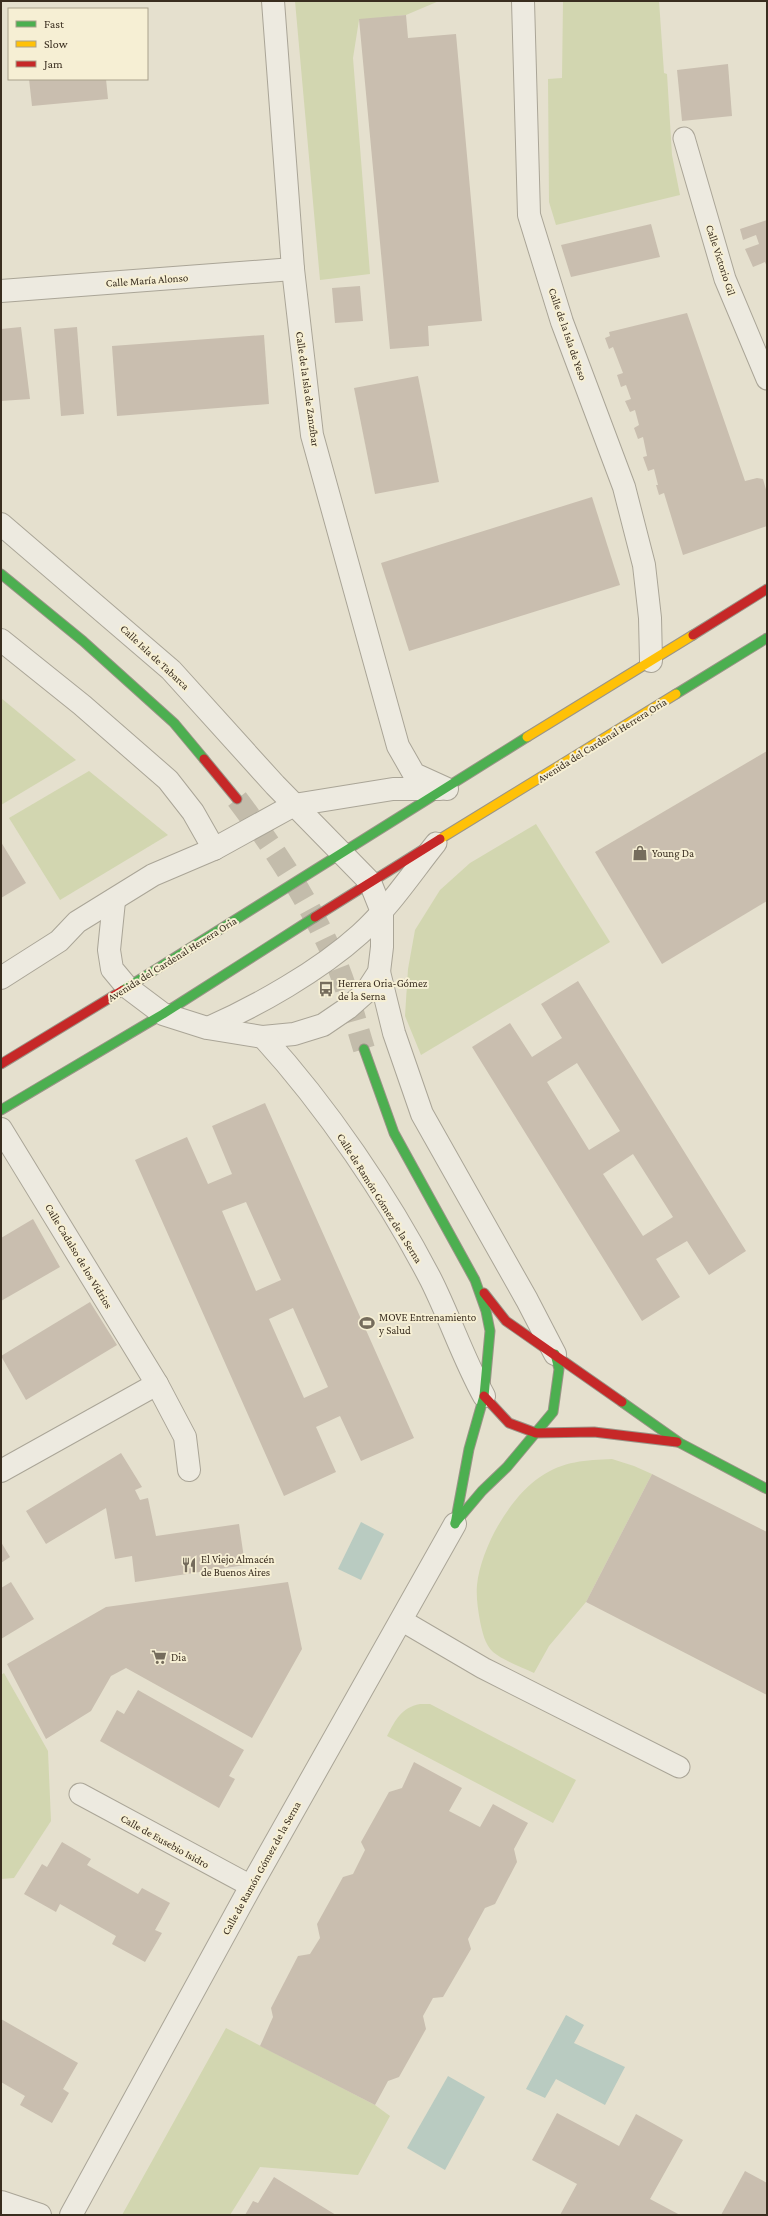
<svg xmlns="http://www.w3.org/2000/svg" width="768" height="2216" font-family="'Crimson Pro',serif">
	<style>
		.green { fill: #d2d6b0 }
		.water { fill: #b9cbc1 }
		.building { fill: #c9beaf; fill-rule: evenodd }
		.lines { fill: none; stroke-linecap: round; stroke-linejoin: round }
		.secondary-tunnel { stroke: #c3bcab; stroke-width: 22; stroke-dasharray: 22 11; stroke-linecap: butt }
		.lane-casing { stroke: #aaa597; stroke-width: 23 }
		.street-casing { stroke: #aaa597; stroke-width: 24 }
		.fast-casing { stroke: #9a9487; stroke-width: 11 }
		.slow-casing { stroke: #9a9487; stroke-width: 11 }
		.jam-casing { stroke: #9a9487; stroke-width: 11 }
		.lane { stroke: #edeae0; stroke-width: 21 }
		.street { stroke: #edeae0; stroke-width: 22 }
		.fast { stroke: #4caf50; stroke-width: 9 }
		.slow { stroke: #ffc107; stroke-width: 9 }
		.jam { stroke: #c62828; stroke-width: 9 }
		.labels { text-anchor: middle; stroke-width: 4; stroke-linejoin: round; paint-order: stroke }
		.street-label { font-size: 11px; fill: #392d1f; stroke: #f6efd4 }
		.poi-label { font-size: 11px; fill: #392d1f; stroke: #f6efd4; text-anchor: start }
	</style>
	<rect width="100%" height="100%" fill="#e5e0ce"/>
	<g class="green">
		<path d="M295,1H439L406,15L359,20L353,58L370,274L320,280Z"/>
		<path d="M563,1H659L664,73L667,74L672,155L680,195L556,225L549,202L548,79L562,78Z"/>
		<path d="M1,698L76,760L1,805Z"/>
		<path d="M89,771L168,835L60,900L9,818Z"/>
		<path d="M536,824L610,942L421,1055L405,1016L408,969L415,930L440,890L470,863Z"/>
		<path d="M612,1459L634,1466L652,1474L586,1602L549,1646L534,1673C522,1667 504,1661 493,1652C485,1645 482,1631 480,1621C478,1610 476,1597 477,1585C481,1548 509,1498 540,1477C563,1461 586,1460 612,1459Z"/>
		<path d="M4,1673L48,1751L51,1821L14,1878L1,1879V1675Z"/>
		<path d="M420,1704H430L576,1780L553,1823L387,1736C396,1719 401,1708 420,1704Z"/>
		<path d="M226,2028L375,2105L390,2116L358,2175L260,2167L230,2215H122Z"/>
	</g>
	<g class="water">
		<path d="M361,1522L384,1534L361,1580L338,1569Z"/>
		<path d="M566,2015L584,2025L574,2043L625,2067L605,2105L556,2079L545,2098L526,2089Z"/>
		<path d="M448,2076L485,2097L445,2170L407,2148Z"/>
	</g>
	<g class="building">
		<path d="M406,15L408,38L456,34L482,321L428,326L429,346L390,349L359,19Z"/>
		<path d="M728,64L732,116L682,121L677,70Z"/>
		<path d="M29,79H106L108,99L32,106Z"/>
		<path d="M767,220V267L765,262L753,267L745,249L759,244L756,235L743,240L740,229Z"/>
		<path d="M651,224L660,257L571,277L561,245Z"/>
		<path d="M360,286L363,321L335,323L332,288Z"/>
		<path d="M687,313L745,481L757,478L763,479L767,493V526L683,555L664,493L659,495L656,485H658L654,469L648,471L643,457L647,456L643,437L638,439L634,428L639,425L635,410L630,412L625,401L631,399L626,385L621,387L617,375L623,373L613,347L609,349L605,338L610,336L609,332Z"/>
		<path d="M21,327L30,399L1,401V329Z"/>
		<path d="M77,327L84,414L61,416L54,329Z"/>
		<path d="M264,335L269,404L117,416L112,346Z"/>
		<path d="M418,376L439,482L375,494L354,388Z"/>
		<path d="M592,497L620,585L409,651L381,563Z"/>
		<path d="M767,751V901L662,964L595,852Z"/>
		<path d="M1,842L26,883L1,898Z"/>
		<path d="M578,981L746,1251L709,1275L687,1241L656,1259L680,1297L642,1321L472,1047L510,1023L532,1057L562,1038L541,1004ZM577,1063L620,1131L589,1150L547,1082ZM633,1154L673,1217L643,1236L603,1174Z"/>
		<path d="M265,1103L414,1438L361,1461L340,1416L316,1427L336,1472L284,1496L135,1160L187,1137L208,1184L232,1174L212,1126ZM246,1202L281,1280L256,1291L222,1211ZM293,1308L328,1387L304,1398L269,1319Z"/>
		<path d="M33,1219L60,1267L1,1301V1238Z"/>
		<path d="M90,1302L117,1345L26,1400L1,1356Z"/>
		<path d="M121,1453L142,1487L135,1490L140,1500L148,1498L156,1536L239,1524L245,1565L135,1582L132,1556L115,1559L106,1508L46,1544L26,1511Z"/>
		<path d="M652,1474L767,1532V1695L586,1602Z"/>
		<path d="M1,1542L10,1557L1,1563Z"/>
		<path d="M11,1582L34,1619L1,1639V1588Z"/>
		<path d="M288,1582L302,1649L252,1738L126,1668L111,1676L91,1711L46,1739L7,1664L106,1607Z"/>
		<path d="M138,1690L244,1750L229,1776L235,1779L219,1808L100,1741L117,1710L124,1714Z"/>
		<path d="M414,1762L462,1788L449,1811L480,1827L493,1804L528,1823L514,1849L517,1862L495,1904L485,1908L468,1939L471,1949L443,1997L433,1998L423,2016L426,2029L399,2077L388,2081L375,2105L260,2046L273,2017L271,2008L298,1956L310,1954L320,1938L317,1924L343,1877L353,1874L365,1850L361,1842L389,1792L402,1788Z"/>
		<path d="M62,1842L91,1859L87,1865L138,1894L142,1888L170,1903L155,1930L162,1933L145,1962L112,1944L116,1936L60,1904L56,1912L24,1894L42,1864L47,1867Z"/>
		<path d="M1,2019L78,2063L63,2089L69,2093L52,2123L20,2105L25,2096L1,2082Z"/>
		<path d="M557,2113L619,2146L636,2114L683,2140L650,2199L680,2215H560L577,2184L532,2160Z"/>
		<path d="M745,2171L767,2183V2215H721Z"/>
		<path d="M274,2177L336,2215H245L253,2201L258,2203Z"/>
	</g>
	<g class="lines">
		<path class="secondary-tunnel" d="M237,799C274,848 307,898 332,953C346,983 354,1017 364,1049"/>
		<g class="lane-casing">
			<g id="lane">
				<path d="M684,138L725,279L767,379"/>
				<path d="M207,1028C257,1006 319,971 360,934C389,908 412,873 436,843"/>
				<path d="M401,1620L483,1668L679,1767"/>
				<path d="M80,1794L251,1886"/>
			</g>
		</g>
		<g class="street-casing">
			<g id="street">
				<path d="M273,1L293,269L312,435L398,746L414,774L447,789"/>
				<path d="M523,1L529,215L562,322L624,487L644,565L650,618L651,661"/>
				<path d="M1,291L293,269"/>
				<path d="M1,524L171,670L275,785L370,882L382,912V947L379,972L366,992L348,1008L323,1025L294,1034L263,1037L207,1028L163,1014L127,987L112,969L109,950L114,901"/>
				<path d="M1,640L82,705L168,780L193,812L214,849"/>
				<path d="M379,972L394,1033L422,1114L527,1300L555,1354"/>
				<path d="M1,978L59,941L77,922L153,875L214,849L294,805L393,789H440"/>
				<path d="M263,1037C326,1106 388,1197 431,1280C450,1318 463,1358 484,1396"/>
				<path d="M1,1129L157,1384L185,1437L189,1470"/>
				<path d="M1,1471L157,1384"/>
				<path d="M1,2202L40,2215"/>
				<path d="M71,2215L251,1886L455,1524"/>
			</g>
		</g>
		<g class="fast-casing">
			<g id="fast">
				<path d="M1,574L83,641L174,723L204,759"/>
				<path d="M676,694L767,638"/>
				<path d="M123,990L527,737"/>
				<path d="M364,1049L394,1133L475,1280L486,1311L490,1331L484,1396L469,1449L455,1524"/>
				<path d="M1,1110L163,1014L315,917"/>
				<path d="M622,1402L680,1443L767,1489"/>
				<path d="M455,1523L482,1491L507,1467L553,1412L559,1369L555,1354"/>
			</g>
		</g>
		<g class="slow-casing">
			<g id="slow">
				<path d="M527,737L693,635"/>
				<path d="M440,839L676,694"/>
			</g>
		</g>
		<g class="jam-casing">
			<g id="jam">
				<path d="M693,635L767,589"/>
				<path d="M204,759L237,799"/>
				<path d="M315,917L440,839"/>
				<path d="M1,1064L123,990"/>
				<path d="M484,1293L506,1321L622,1402"/>
				<path d="M484,1396L509,1423L536,1433L594,1432L677,1442"/>
			</g>
		</g>
		<use href="#lane" class="lane"/>
		<use href="#street" class="street"/>
		<use href="#fast" class="fast"/>
		<use href="#slow" class="slow"/>
		<use href="#jam" class="jam"/>
	</g>
	<defs>
		<g id="shop-bare" transform="scale(1.2)"><path d="M-5-2.5h2.3a2.7 3.5 0 0 1 5.4 0H5L5.5 6h-11ZM-1.5-2.5h3a1.5 2.3 0 0 0-3 0Z" fill="#756c5c" stroke="#f6efd4" stroke-width="2.5" paint-order="stroke"/></g>
		<g id="bus-bare" transform="scale(1.2)"><path d="M-5-6H5V4H4V6H2V4H-2V6H-4V4H-5ZM-3.5-4V0h7V-4ZM-3.5 1.2v1.5H-2V1.2ZM2 1.2v1.5H3.5V1.2Z" fill="#756c5c" stroke="#f6efd4" stroke-width="2.5" paint-order="stroke"/></g>
		<g id="stadium-bare" transform="scale(1.2)"><path d="M0-5a6.5 5 0 1 0 0 10a6.5 5 0 1 0 0-10ZM-3.5-1.8h7v3.6h-7Z" fill="#756c5c" stroke="#f6efd4" stroke-width="2.5" paint-order="stroke"/></g>
		<g id="restaurant-bare" transform="scale(1.2)"><path d="M-5-6h1v4h1v-4h1v4h1v-4h1v5L-1.5 .5V6h-2V.5L-5-1ZM5-6V6H3V1.5H1.5Q1.5-4 5-6Z" fill="#756c5c" stroke="#f6efd4" stroke-width="2.5" paint-order="stroke"/></g>
		<g id="supermarket-bare" transform="scale(1.2)"><path d="M-6-5.5h2.5l.6 2H6L4.5 2H-2.5L-4.4-4H-6ZM-1.5 3.2a1.3 1.3 0 1 0 .1 0ZM3 3.2a1.3 1.3 0 1 0 .1 0Z" fill="#756c5c" stroke="#f6efd4" stroke-width="2.5" paint-order="stroke"/></g>
	</defs>
	<g fill-rule="evenodd">
		<use href="#shop-bare" x="640" y="853"/>
		<use href="#bus-bare" x="326" y="989"/>
		<use href="#stadium-bare" x="367" y="1323"/>
		<use href="#restaurant-bare" x="189" y="1565"/>
		<use href="#supermarket-bare" x="159" y="1657"/>
	</g>
	<g class="labels">
		<g class="street-label">
			<text transform="translate(721 260) rotate(72)" y="4">Calle Victorio Gil</text>
			<text transform="translate(147 280) rotate(-4)" y="4">Calle María Alonso</text>
			<text transform="translate(568 334) rotate(71)" y="4">Calle de la Isla de Yeso</text>
			<text transform="translate(308 389) rotate(82)" y="4">Calle de la Isla de Zanzíbar</text>
			<text transform="translate(155 657) rotate(43)" y="4">Calle Isla de Tabarca</text>
			<text transform="translate(602 740) rotate(-32)" y="4">Avenida del Cardenal Herrera Oria</text>
			<text transform="translate(172 959) rotate(-32)" y="4">Avenida del Cardenal Herrera Oria</text>
			<text transform="translate(380 1198) rotate(58)" y="4">Calle de Ramón Gómez de la Serna</text>
			<text transform="translate(79 1256) rotate(59)" y="4">Calle Cadalso de los Vidrios</text>
			<text transform="translate(165 1841) rotate(29)" y="4">Calle de Eusebio Isidro</text>
			<text transform="translate(261 1868) rotate(-61)" y="4">Calle de Ramón Gómez de la Serna</text>
		</g>
		<g class="poi-label">
			<text x="652" y="857">Young Da</text>
			<text x="338" y="987">Herrera Oria-Gómez<tspan x="338" dy="13">de la Serna</tspan></text>
			<text x="379" y="1321">MOVE Entrenamiento<tspan x="379" dy="13">y Salud</tspan></text>
			<text x="201" y="1563">El Viejo Almacén<tspan x="201" dy="13">de Buenos Aires</tspan></text>
			<text x="171" y="1661">Dia</text>
		</g>
	</g>
	<rect width="768" height="2216" fill="none" stroke="#392d1f" stroke-width="4"/>
	<rect x="8" y="8" width="140" height="72" fill="#f6efd4" stroke="#aaa18c"/>
	<rect x="16" y="21" width="20" height="6" fill="#4caf50" stroke="#aaa18c"/>
	<text x="44" y="28" font-size="12" fill="#392d1f">Fast</text>
	<rect x="16" y="41" width="20" height="6" fill="#ffc107" stroke="#aaa18c"/>
	<text x="44" y="48" font-size="12" fill="#392d1f">Slow</text>
	<rect x="16" y="61" width="20" height="6" fill="#c62828" stroke="#aaa18c"/>
	<text x="44" y="68" font-size="12" fill="#392d1f">Jam</text>
</svg>
